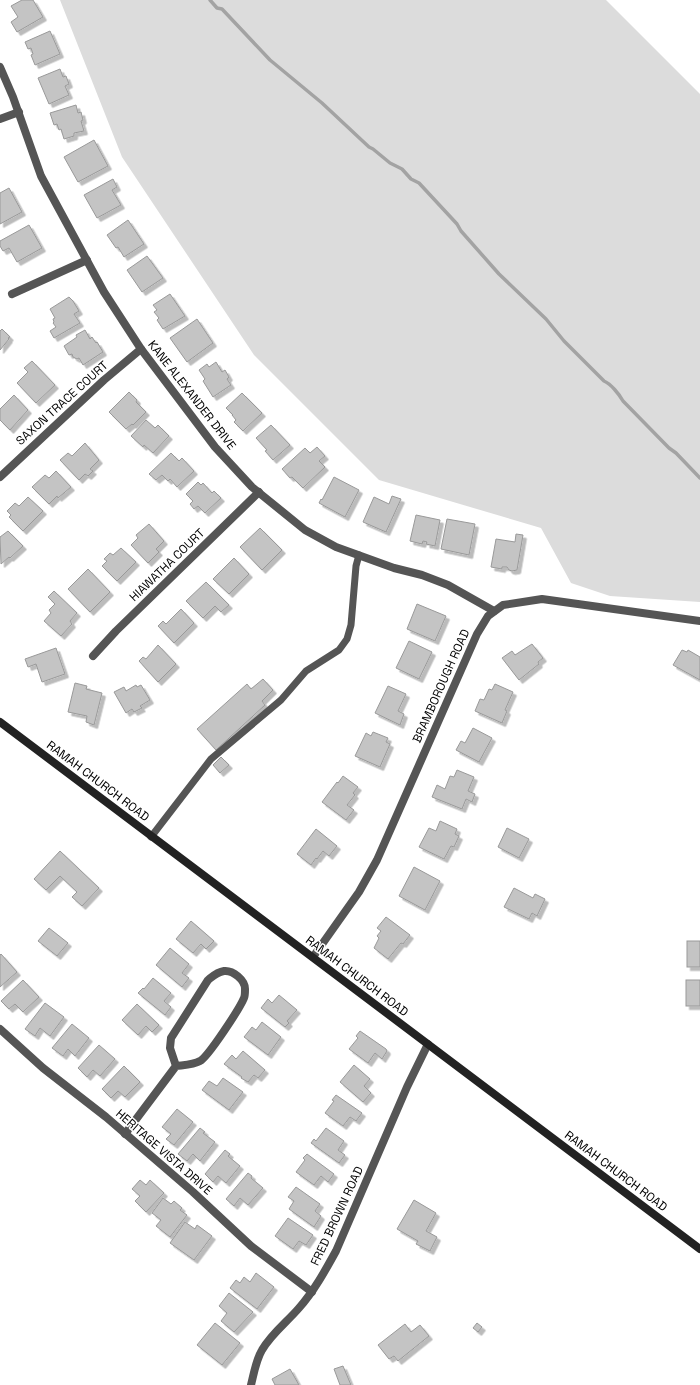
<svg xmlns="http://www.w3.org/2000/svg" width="700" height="1385" font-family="'Space Grotesk',sans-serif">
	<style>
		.green { fill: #dcdcdc }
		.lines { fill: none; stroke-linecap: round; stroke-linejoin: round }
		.stream { stroke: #a3a3a3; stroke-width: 3.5 }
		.building { fill: #c4c4c4; stroke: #999; filter: url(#shadow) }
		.lane { stroke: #555; stroke-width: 7 }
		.street { stroke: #555; stroke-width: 8 }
		.secondary { stroke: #222; stroke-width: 8 }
		.labels { text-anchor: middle; stroke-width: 3; stroke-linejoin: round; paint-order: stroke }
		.street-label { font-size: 12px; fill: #000; stroke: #fff }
	</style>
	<defs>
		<filter id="shadow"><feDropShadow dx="3.5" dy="3.5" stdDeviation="0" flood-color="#0004"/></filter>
	</defs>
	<rect width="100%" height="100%" fill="#fff"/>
	<path class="green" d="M60,0H606L700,94V602L610,596L571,583L541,528L379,480L254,355L122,157Z"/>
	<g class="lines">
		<path class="stream" d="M210,0L217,8L222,9L270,60L322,103L369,147L373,149L390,163L402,169L411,179L419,183L457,224L461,231L499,274L546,319L564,341L604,381C611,384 619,394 623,401L669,448L676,453L700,478"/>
	</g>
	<g class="building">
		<path d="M22,0H33L43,17L17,32L11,22L18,17L11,6Z"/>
		<path d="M50,31L60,54L35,65L31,55L33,54L31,48L28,49L25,42Z"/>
		<path d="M60,69L63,77L66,76L69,84L65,86L69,95L49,104L38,78Z"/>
		<path d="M76,105L78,113L81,112L83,120L81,121L84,131L74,133V136L64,139L61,129L59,130L57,124L54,125L50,113Z"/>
		<path d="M94,140L108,166L78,182L64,157Z"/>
		<path d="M113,179L117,187L112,190L121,205L97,218L84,195Z"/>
		<path d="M9,188L22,212L0,224V193Z"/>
		<path d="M128,220L144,244L124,257L118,247L116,248L107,235Z"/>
		<path d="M29,225L42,248L17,262L9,248L3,251L0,246V241Z"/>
		<path d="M147,256L163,278L142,292L127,270Z"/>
		<path d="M170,294L185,316L163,329L157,320L159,318L154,312L157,310L153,305Z"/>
		<path d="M69,297L73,301L79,311L74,314L80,323L54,338L50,331L56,327L53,323L54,322L53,319L55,318L50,309Z"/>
		<path d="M197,319L213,343L187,362L170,338Z"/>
		<path d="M2,329L10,337L8,338L9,339L0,350V331Z"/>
		<path d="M85,330L90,339L92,337L96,343L97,342L103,352L83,365L79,358L77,359L73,357L72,354L69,355L64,346L77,337L76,335Z"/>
		<path d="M32,361L55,385L36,403L17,383L28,372L24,368Z"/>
		<path d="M216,362L222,372L225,370L229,377L227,379L231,385L213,397L203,381L205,379L199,370L207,364L209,367Z"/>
		<path d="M129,392L137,400L136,402L146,412L133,425L132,424L126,429L109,412Z"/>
		<path d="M242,393L262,413L243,431L234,422L236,420L232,415H233L226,408Z"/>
		<path d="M14,395L28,410L10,430L0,420V409Z"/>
		<path d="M146,420L155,428L158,425L169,436L153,453L144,445L143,447L131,436Z"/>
		<path d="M271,425L290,445L273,460L265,451L267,450L256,438Z"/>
		<path d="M85,443L99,460L90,469L93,471L88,476L85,474L79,480L60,460L68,453L72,456Z"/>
		<path d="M317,447L325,456L319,461L325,467L303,488L292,477L290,478L282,469L305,448L310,453Z"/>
		<path d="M171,453L179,461L182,458L194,471L177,487L170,479L168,481L162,475L156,480L149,474Z"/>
		<path d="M56,471L71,487L58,498L57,496L49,504L32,487L45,475L49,478Z"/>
		<path d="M334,477L359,490L345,517L319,503L321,499L322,500Z"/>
		<path d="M198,482L201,485L203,483L212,493L214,491L221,498L205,513L198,506L194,509L190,504L193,501L186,494Z"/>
		<path d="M392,496L401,499L386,532L363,522L374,497L389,504Z"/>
		<path d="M28,497L43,511L23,531L9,517L11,515L7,511L15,503L19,506Z"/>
		<path d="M416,515L440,520L435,546L426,544L427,542L423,541L422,544L410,541Z"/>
		<path d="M447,519L475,524L469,555L441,549Z"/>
		<path d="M149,524L164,541L156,549L159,552L148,563L131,545L138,538L136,535Z"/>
		<path d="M260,528L282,550L262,570L240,547Z"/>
		<path d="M8,531L23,546L10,558L9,557L1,564L0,537Z"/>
		<path d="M516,534L523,535L517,570L512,571L509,570L507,567H502V569L491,567L496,539L515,542Z"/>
		<path d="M121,548L136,562L117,581L102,566L107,561L104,559L110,553L113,555Z"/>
		<path d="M234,558L249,574L229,594L213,579Z"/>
		<path d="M88,569L110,592L90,612L68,589Z"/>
		<path d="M206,582L229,605L221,612L215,606L203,618L186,601Z"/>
		<path d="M54,591L77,613L70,621L72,624L61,636L44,621L51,613L49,610L55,604L48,597Z"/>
		<path d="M417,604L446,616L435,641L407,629Z"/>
		<path d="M181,609L194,623L174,643L158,626L163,621L166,624Z"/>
		<path d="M409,641L432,652L419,679L396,668Z"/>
		<path d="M532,644L543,658L538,662L539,664L519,680L502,658L512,651L515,655Z"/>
		<path d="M158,645L176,664L158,682L139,661L143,657L146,659Z"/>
		<path d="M56,648L65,674L42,682L36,664L28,667L25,659Z"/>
		<path d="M682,650L687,652L688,650L700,657V680L673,665Z"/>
		<path d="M263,679L273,690L262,701L265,705L216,750L197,729L247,684L251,689Z"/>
		<path d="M75,683L87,686L86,689L102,693L94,725L86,722L87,716L68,712Z"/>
		<path d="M495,684L513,692L505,710L507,711L502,723L475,711L480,699L484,700L489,689L492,690Z"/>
		<path d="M136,685L137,687L141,685L150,700L140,706L142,708L134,712L132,709L126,713L114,692L124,687L126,691Z"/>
		<path d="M388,686L406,694L398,711L404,714L400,725L375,713Z"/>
		<path d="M473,728L492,738L479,762L456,750L461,741L465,743Z"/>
		<path d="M373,732L388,738L386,742L390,744L380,767L355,756L366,733L371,736Z"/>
		<path d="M221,757L229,765L220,773L213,765Z"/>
		<path d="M457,770L474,777L468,791L475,794L472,802L466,799L462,809L432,797L437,785L445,789L450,776L454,777Z"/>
		<path d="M343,776L358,787L353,793L355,795L347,805L354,810L346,820L322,802L337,782L338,783Z"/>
		<path d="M440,821L457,829L455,834L459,836L454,847L451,846L444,859L419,847L429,828L436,831Z"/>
		<path d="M507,828L529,839L519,858L498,847Z"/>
		<path d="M316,829L337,846L329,856L323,851L317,859L316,858L311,865L297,854Z"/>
		<path d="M60,851L99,888L82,906L72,897L77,892L60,876L46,890L34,879Z"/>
		<path d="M414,867L440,881L425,910L399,896Z"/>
		<path d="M514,888L533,898L535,894L545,899L537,916L532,913L529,919L504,907Z"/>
		<path d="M386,917L410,935L403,944L401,943L388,959L374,948L379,938L377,936L381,931L377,928Z"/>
		<path d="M191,921L214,941L206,949L201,944L193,953L176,939Z"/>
		<path d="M49,928L68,943L57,956L38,941Z"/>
		<rect x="687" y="941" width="13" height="26"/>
		<path d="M170,948L189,964L182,973L189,978L182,987L156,965Z"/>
		<path d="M1,954L17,972L0,987V955Z"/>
		<path d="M153,978L171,993L164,1001L171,1007L165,1015L138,993L143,988L144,989Z"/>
		<path d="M23,980L39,997L23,1012L15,1004L9,1009L1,1001Z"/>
		<rect x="686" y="980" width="14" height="26"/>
		<path d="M279,995L297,1010L287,1021L289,1023L285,1027L261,1008L268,999L272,1003Z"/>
		<path d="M45,1003L64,1017L50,1036L40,1028L35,1036L25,1029Z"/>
		<path d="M137,1004L159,1025L152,1032L146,1026L138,1035L122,1020Z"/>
		<path d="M262,1022L281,1037L268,1055L244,1037L252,1027L256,1030Z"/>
		<path d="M72,1024L89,1038L75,1056L68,1049L63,1056L52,1048Z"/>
		<path d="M360,1031L386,1049L387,1051L382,1059L375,1053L368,1063L349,1049L358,1038L356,1036Z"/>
		<path d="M99,1045L115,1059L100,1076L93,1070L87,1077L78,1068Z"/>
		<path d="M243,1051L265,1070L258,1078L254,1075L248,1082L241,1078L242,1077L224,1064L232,1055L236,1059Z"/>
		<path d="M354,1065L370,1079L364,1086L371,1093L363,1102L340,1082Z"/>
		<path d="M124,1066L140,1082L125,1097L118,1091L111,1098L102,1089Z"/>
		<path d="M223,1078L243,1092L229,1110L202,1090L209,1081L217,1086Z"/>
		<path d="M336,1095L362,1113L356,1121L350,1117L343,1126L325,1113L334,1101L332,1100Z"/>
		<path d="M177,1109L193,1122L174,1145L166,1139L171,1134L162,1127Z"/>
		<path d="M200,1128L205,1132L203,1133L215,1142L200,1161L193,1154L187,1161L178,1154Z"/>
		<path d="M326,1128L344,1141L338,1150L345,1155L339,1163L311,1143L314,1139L316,1141Z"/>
		<path d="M225,1150L230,1154L228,1156L240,1166L226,1183L218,1176L213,1182L205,1174Z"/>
		<path d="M307,1154L334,1174L328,1182L321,1176L314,1185L296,1172L305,1160L303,1158Z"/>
		<path d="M248,1173L252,1176L251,1178L263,1188L248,1205L240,1198L234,1206L226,1199Z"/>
		<path d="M140,1180L146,1185L150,1180L164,1193L146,1212L135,1201L140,1196L132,1189Z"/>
		<path d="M296,1187L320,1204L315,1211L321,1216L314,1227L289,1209L294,1201L288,1197Z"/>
		<path d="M163,1198L171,1204L174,1201L182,1208L180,1210L187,1215L170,1237L156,1226L161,1220L152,1213Z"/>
		<path d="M414,1200L436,1213L426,1231L437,1237L430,1251L416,1244L418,1241L397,1229Z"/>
		<path d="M288,1218L313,1235L306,1245L299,1241L293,1249L275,1236Z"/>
		<path d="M185,1222L195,1229L197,1225L212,1236L194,1260L170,1243Z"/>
		<path d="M256,1273L274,1287L257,1309L230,1288L236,1280L240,1283L244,1277L250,1282Z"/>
		<path d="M229,1293L253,1312L234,1332L221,1321L227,1313L219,1306Z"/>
		<path d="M215,1323L240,1343L222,1365L197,1345Z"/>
		<path d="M477,1323L482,1327L478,1332L473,1328Z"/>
		<path d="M405,1324L411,1332L420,1325L429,1336L398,1361L394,1356L389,1359L378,1345Z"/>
		<path d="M343,1366L351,1385H340L334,1369Z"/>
		<path d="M290,1369L299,1385H275L272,1379Z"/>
	</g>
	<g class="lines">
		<path class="lane" d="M151,837L211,759L281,700L306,671L339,650L347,639L351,625L356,566L359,555"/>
		<g class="street">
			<path d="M0,67L13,97L41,176L104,292L141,349L215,447L252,487L305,530L336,547L394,568L422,575L448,585L494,611"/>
			<path d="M0,119L19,112"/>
			<path d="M12,294L87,260"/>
			<path d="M0,477L104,380L141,349"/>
			<path d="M93,656L116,631L259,492"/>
			<path d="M313,957L359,892L377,860L477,634L488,616L503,605L542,599L700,621"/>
			<path d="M0,1029L43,1068L106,1117L193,1192L251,1246L312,1292"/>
			<path d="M125,1134L176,1066C183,1065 193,1065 200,1061C208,1057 240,1008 244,998C245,996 245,991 245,989C245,980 233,970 224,971C217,972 213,976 208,980L171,1038L170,1048L176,1066"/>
			<path d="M251,1385C254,1373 256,1360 262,1350C271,1334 287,1322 299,1308C314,1291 325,1271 336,1251L407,1087L428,1044"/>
		</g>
		<path class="secondary" d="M0,722L700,1249"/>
	</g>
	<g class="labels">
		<g class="street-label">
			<text transform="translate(192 395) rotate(52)" y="4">KANE ALEXANDER DRIVE</text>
			<text transform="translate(62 403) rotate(-42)" y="4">SAXON TRACE COURT</text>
			<text transform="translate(167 565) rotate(-44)" y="4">HIAWATHA COURT</text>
			<text transform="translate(441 686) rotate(-66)" y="4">BRAMBOROUGH ROAD</text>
			<text transform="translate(98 781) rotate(37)" y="4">RAMAH CHURCH ROAD</text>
			<text transform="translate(357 976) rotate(37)" y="4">RAMAH CHURCH ROAD</text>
			<text transform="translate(164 1152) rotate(41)" y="4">HERITAGE VISTA DRIVE</text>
			<text transform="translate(616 1171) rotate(37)" y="4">RAMAH CHURCH ROAD</text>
			<text transform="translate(337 1216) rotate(-65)" y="4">FRED BROWN ROAD</text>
		</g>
	</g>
</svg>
